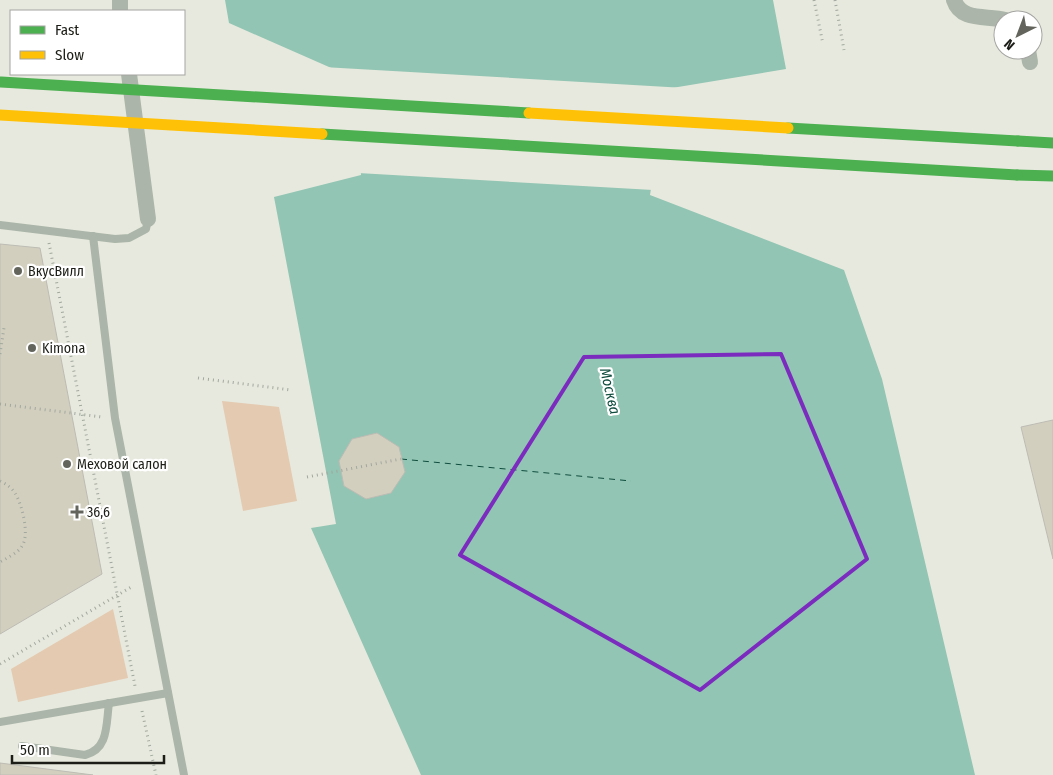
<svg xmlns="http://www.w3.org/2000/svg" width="1053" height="775" font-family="'Fira Sans Condensed',sans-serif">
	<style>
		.green { fill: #e4cab0 }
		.water { fill: #92c5b3 }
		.pier { fill: #e7e9de }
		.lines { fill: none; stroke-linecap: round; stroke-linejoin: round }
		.ferry { stroke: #0f4c3d; stroke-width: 1; stroke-dasharray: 6 5; stroke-linecap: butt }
		.building { fill: #d3cfbf; stroke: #bdbcb4 }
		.path { stroke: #a1a89e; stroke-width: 3; stroke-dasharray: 1 4; stroke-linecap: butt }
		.lane { stroke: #abb5a9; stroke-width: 8 }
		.street { stroke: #abb5a9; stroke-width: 16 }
		.fast { stroke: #4caf50; stroke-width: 11 }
		.fast-bridge { stroke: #4caf50; stroke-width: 11 }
		.slow-bridge { stroke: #ffc107; stroke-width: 11 }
		.marked { fill: none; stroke: #7b2cbf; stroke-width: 4; stroke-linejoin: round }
		.poi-dot { fill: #63645c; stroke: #fff; stroke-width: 2 }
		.labels { text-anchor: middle; stroke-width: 4.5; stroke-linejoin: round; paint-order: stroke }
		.poi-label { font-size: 14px; fill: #1c1d16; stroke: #fff; text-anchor: start }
		.water-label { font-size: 15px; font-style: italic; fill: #0f4c3d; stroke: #fff }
	</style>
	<rect width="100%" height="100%" fill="#e7e9de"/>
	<g class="green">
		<path d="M222,401L279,407L297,501L243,511Z"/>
		<path d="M113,609L128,678L18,702L11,669Z"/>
	</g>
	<path class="water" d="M225,0H773L786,69L666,89L650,195L844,270L882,379L975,775H421L311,528L336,524L274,197L361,175L354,78L229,23Z"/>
	<path class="pier" d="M323,67L685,88L668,91L653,190L358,173L352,79Z"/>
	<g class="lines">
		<path class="ferry" d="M401,459L631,481"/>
	</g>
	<g class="building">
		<path d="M0,244L40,248L102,574L0,634Z"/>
		<path d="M1053,420V559L1021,427Z"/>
		<path d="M377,433L399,447L405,472L391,493L366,499L344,486L339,461L352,439Z"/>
		<path d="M0,763L93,775H0Z"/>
	</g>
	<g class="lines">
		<g class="path">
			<path d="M814,0L823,44"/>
			<path d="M835,0L844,50"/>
			<path d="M49,243L135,686"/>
			<path d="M0,354L4,328"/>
			<path d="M198,378L291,390"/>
			<path d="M0,404L102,417"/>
			<path d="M307,477L401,459"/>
			<path d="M0,481C6,484 11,487 15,493C22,504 30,535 22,546C18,553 7,558 0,562"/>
			<path d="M0,664L133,586"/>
			<path d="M142,711L156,775"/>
		</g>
		<g class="lane">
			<path d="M0,225L115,239L129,238L146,229L148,219"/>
			<path d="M93,236L115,418L184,775"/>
			<path d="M0,722L168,693"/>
			<path d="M22,746L85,755C109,749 106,724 109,703"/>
		</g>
		<g class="street">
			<path d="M120,0V11"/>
			<path d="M954,0C961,22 987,15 1005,20"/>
			<path d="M1028,50L1030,62"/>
			<path d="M129,74L148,219"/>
		</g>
		<g class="fast">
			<path d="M1018,141L1053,143"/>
			<path d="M1017,175L1053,176"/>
		</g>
		<g class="fast-bridge">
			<path d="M1,82L529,113"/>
			<path d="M788,128L1018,141"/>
			<path d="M322,134L1017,175"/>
		</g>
		<g class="slow-bridge">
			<path d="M529,113L788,128"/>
			<path d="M0,115L322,134"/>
		</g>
	</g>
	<path class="marked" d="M781,354L867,559L700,690L460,555L584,357Z"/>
	<g class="poi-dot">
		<circle cx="18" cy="271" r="5"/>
		<circle cx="32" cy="348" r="5"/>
		<circle cx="67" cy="464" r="5"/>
		<path d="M74.5 504.5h5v5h5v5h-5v5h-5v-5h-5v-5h5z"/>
	</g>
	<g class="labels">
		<g class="poi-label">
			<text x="28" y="276">ВкусВилл</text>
			<text x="42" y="353">Kimona</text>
			<text x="77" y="469">Меховой салон</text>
			<text x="87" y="517">36,6</text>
		</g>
		<g class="water-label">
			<text transform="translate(610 391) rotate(77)" y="5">Москва</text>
		</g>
	</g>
	<rect x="10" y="10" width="175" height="65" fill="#ffffff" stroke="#a4a5a2"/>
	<rect x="20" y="26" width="25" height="8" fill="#4caf50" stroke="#a4a5a2"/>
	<text x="55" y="35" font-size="15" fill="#1c1d16">Fast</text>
	<rect x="20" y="51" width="25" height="8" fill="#ffc107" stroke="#a4a5a2"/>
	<text x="55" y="60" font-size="15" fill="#1c1d16">Slow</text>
	<g transform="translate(1018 35) rotate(222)"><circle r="24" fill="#ffffff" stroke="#a4a5a2"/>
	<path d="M0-4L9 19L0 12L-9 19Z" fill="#63645c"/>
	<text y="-8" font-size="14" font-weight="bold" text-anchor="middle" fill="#1c1d16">N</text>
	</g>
	<path d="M12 755v8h152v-8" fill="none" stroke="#1c1d16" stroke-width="2.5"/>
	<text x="20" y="755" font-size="15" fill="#1c1d16" stroke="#ffffff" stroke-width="4" paint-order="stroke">50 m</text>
</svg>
